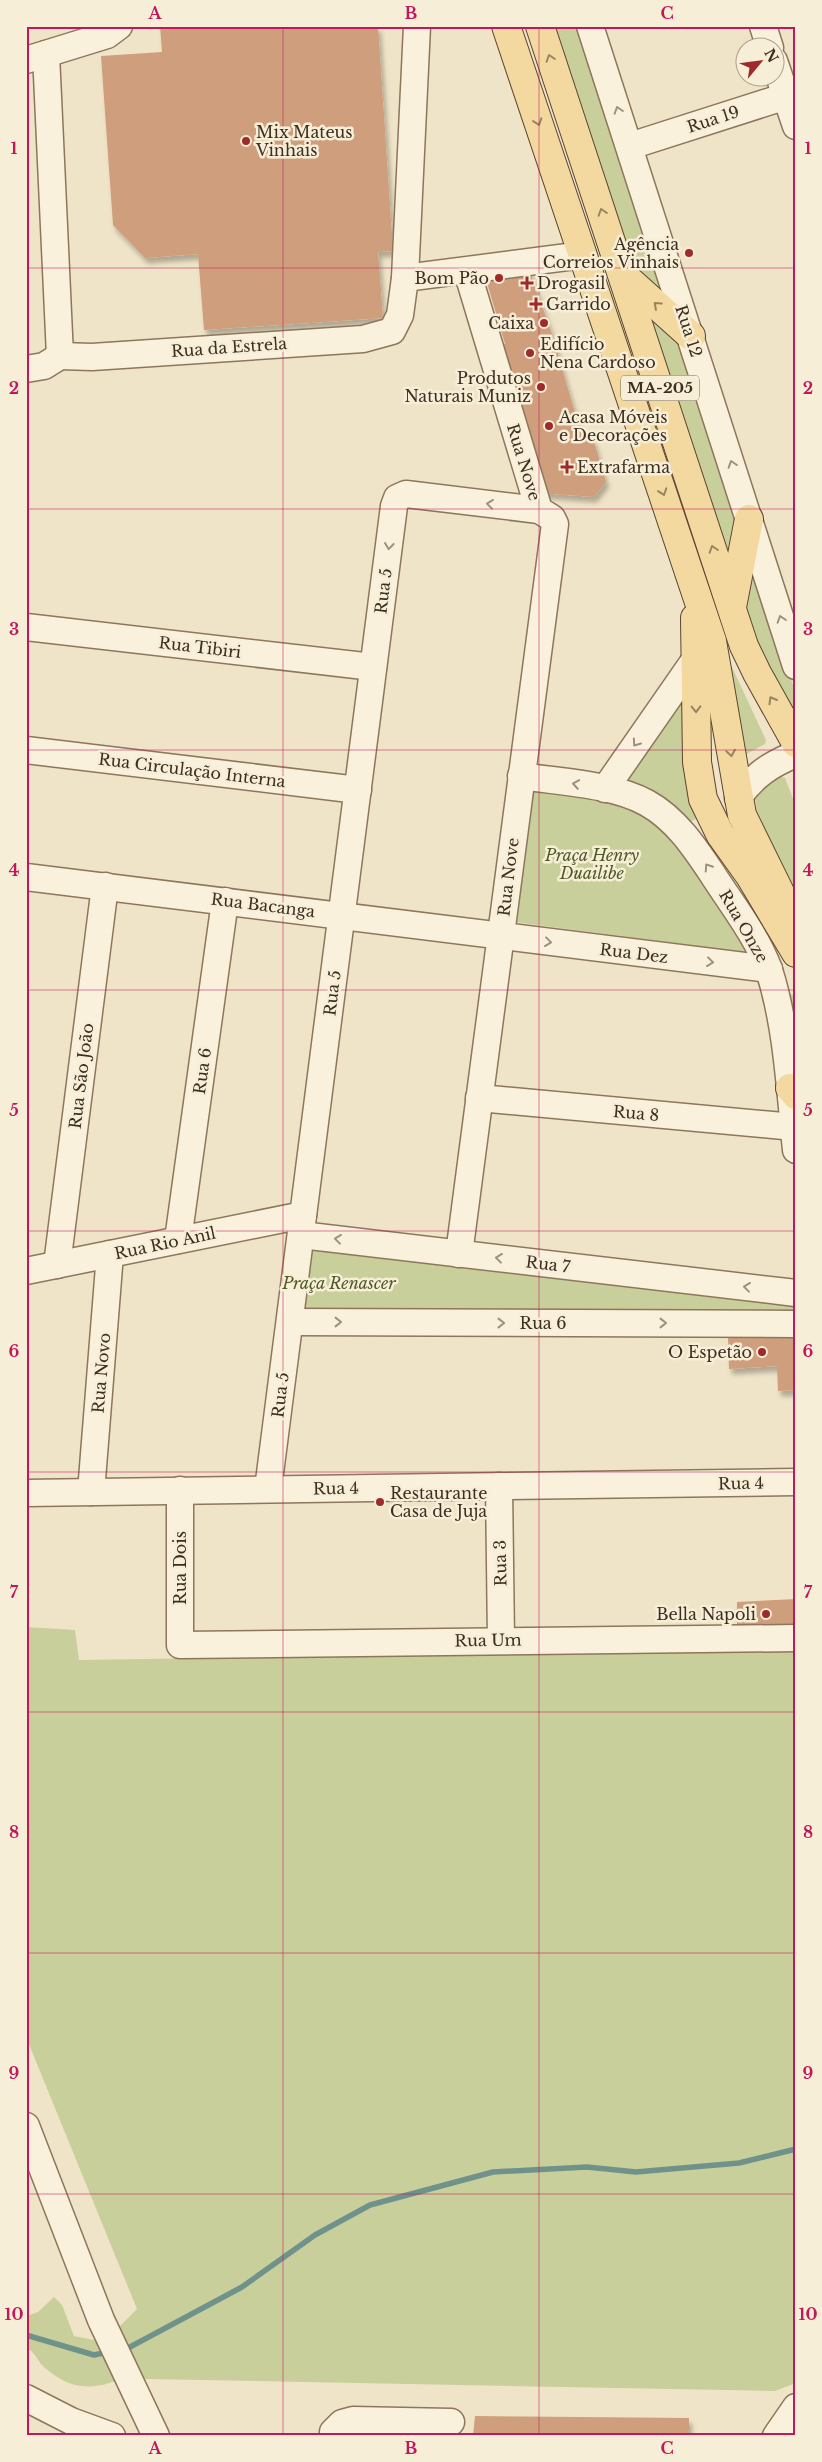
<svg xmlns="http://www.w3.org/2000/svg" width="822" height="2462" font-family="'Libre Baskerville',serif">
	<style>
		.green { fill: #c9cf9b }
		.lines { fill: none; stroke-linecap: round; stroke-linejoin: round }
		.stream { stroke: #6f938a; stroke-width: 5.5 }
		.building { fill: #cf9f7d; filter: url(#shadow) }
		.minor-casing { stroke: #8d765c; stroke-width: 29 }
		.major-casing { stroke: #5b4430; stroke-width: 30 }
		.minor { stroke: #faf1dc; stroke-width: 26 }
		.major { stroke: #f3d9a0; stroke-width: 28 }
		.oneway { stroke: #988460 }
		.oneway2 { stroke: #9c907e }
		.grid { fill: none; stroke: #c2185b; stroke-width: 1; stroke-opacity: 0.55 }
		.poi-dot { fill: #9e2a2b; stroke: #f7eed8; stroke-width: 2 }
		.labels { text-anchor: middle; stroke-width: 5; stroke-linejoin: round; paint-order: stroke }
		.shield { fill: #f7eed8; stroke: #756857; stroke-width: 1 }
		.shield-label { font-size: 15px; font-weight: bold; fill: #3d2e20 }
		.street-label { font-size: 16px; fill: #3d2e20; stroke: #f7eed8 }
		.poi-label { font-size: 16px; fill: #3d2e20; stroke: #f7eed8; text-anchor: start }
		.park-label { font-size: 16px; font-style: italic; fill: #4d5a26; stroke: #f7eed8 }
		.neatline { fill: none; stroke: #c2185b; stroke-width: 2 }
		.grid-label { font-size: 16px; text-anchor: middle; font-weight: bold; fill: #c2185b }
	</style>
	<defs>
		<filter id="shadow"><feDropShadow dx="3" dy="5.5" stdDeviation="2.5" flood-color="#0004"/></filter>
	</defs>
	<rect width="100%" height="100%" fill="#f0e4c8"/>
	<g class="green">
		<path d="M551,26H578L666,296L626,256Z"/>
		<path d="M646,313L679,343L738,516L731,568Z"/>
		<path d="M755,564L796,695V727L743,617Z"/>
		<path d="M725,652L766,740L765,744L741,757Z"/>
		<path d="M682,696C682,738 682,778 700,817L688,823C667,804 648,789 622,777Z"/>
		<path d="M777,775L785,778L796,806V901L756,815L755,793Z"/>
		<path d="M532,790C557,792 588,792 612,799C674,816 717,902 751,953L514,922Z"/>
		<path d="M789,994L796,996V1036Z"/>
		<path d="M303,1243L796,1303V1313L298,1319Z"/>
		<path d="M26,1627L75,1630L79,1660L796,1649V2383L775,2391L146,2379L133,2373C100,2390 74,2394 44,2367C37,2361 36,2352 26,2348V2316L38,2312L54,2297L62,2305L74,2336L104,2342L137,2309L26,2037Z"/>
	</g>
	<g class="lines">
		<g class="stream">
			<path d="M26,2335L94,2355L108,2352"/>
			<path d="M122,2349L130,2347L242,2287L315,2235L370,2205L493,2172L587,2167L636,2172L739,2163L796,2149"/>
		</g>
	</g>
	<g class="building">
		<path d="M160,26H378L393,251L378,252L383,318L204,330L198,254L145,258L113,225L101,56L162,52Z"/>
		<path d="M529,269L552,334L583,440L593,438L606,482L594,497L540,493L500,345L505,344L485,276Z"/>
		<path d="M796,1333V1390L778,1391L777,1366L729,1369L728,1338Z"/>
		<path d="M796,1599V1626L737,1628V1602Z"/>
		<path d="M475,2416L689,2418V2436H473Z"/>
	</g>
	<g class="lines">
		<g class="minor-casing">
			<g id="minor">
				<path d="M590,26L796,666"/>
				<path d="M763,26L770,48"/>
				<path d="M46,54L60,356"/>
				<path d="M26,60L107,35L119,26"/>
				<path d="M774,61L796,126"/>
				<path d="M630,146L796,93"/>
				<path d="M467,271L539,510"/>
				<path d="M405,278L583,255"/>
				<path d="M60,356L92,357L363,339L392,331L400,315L405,278L417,26"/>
				<path d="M26,369L44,366L60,356"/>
				<path d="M26,627L373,667"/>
				<path d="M26,750L358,790"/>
				<path d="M521,776C560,782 613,784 647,803C676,819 695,848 713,875C731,903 758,938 769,970C787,1026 790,1092 796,1150"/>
				<path d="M605,789L694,661"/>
				<path d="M738,798C753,776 771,764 796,754"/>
				<path d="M26,877L769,969"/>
				<path d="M479,1098L794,1127"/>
				<path d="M301,1235L796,1293"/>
				<path d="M178,1240L225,901"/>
				<path d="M57,1265L105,886"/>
				<path d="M26,1271L303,1215"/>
				<path d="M290,1322L796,1324"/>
				<path d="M499,1486L501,1640"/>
				<path d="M268,1489L394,506L397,498L406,494L539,510L552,518L555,524L459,1254"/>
				<path d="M180,1490V1645L796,1638"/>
				<path d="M91,1492L110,1254"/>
				<path d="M26,1493L796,1482"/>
				<path d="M26,2126L101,2320L156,2436"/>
				<path d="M26,2398L71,2421L112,2436"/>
				<path d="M333,2436V2432L342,2423L353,2420L451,2422"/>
				<path d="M776,2436L796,2407"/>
			</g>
		</g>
		<g class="major-casing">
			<g id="major">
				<path d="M506,26L712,641L742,815L796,925"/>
				<path d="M540,26L744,646L757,673L796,743"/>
				<path d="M623,275L691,336"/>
				<path d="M732,607L749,519"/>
				<path d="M695,618L697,762L703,799L720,834L750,876L796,953"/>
				<path d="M790,1088L796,1095"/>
			</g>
		</g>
		<use href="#minor" class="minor"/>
		<use href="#major" class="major"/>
	</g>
	<defs><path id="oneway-chevron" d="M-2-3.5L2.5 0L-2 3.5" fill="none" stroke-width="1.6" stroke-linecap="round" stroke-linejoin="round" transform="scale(1.25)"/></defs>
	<g class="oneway">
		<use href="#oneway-chevron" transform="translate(550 58) rotate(-108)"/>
		<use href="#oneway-chevron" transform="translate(538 122) rotate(71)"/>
		<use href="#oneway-chevron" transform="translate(602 212) rotate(-108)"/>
		<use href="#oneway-chevron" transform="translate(657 305) rotate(-138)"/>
		<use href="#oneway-chevron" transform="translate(663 492) rotate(71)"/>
		<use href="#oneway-chevron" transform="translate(713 549) rotate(-108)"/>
		<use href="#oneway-chevron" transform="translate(772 700) rotate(-120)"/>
		<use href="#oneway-chevron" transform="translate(696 709) rotate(89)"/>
		<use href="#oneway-chevron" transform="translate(731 753) rotate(81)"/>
	</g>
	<g class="oneway2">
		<use href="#oneway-chevron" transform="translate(618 110) rotate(-108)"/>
		<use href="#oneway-chevron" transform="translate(732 464) rotate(-108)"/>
		<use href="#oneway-chevron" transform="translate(490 504) rotate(-173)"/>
		<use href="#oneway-chevron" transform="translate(389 546) rotate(97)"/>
		<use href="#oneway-chevron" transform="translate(781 619) rotate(-108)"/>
		<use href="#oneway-chevron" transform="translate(636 743) rotate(125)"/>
		<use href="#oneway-chevron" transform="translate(576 784) rotate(-171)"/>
		<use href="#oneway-chevron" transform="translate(708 867) rotate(-123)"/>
		<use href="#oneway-chevron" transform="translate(548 942) rotate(7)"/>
		<use href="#oneway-chevron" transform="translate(710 962) rotate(7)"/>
		<use href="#oneway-chevron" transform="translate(338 1239) rotate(-173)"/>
		<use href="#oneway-chevron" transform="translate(499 1258) rotate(-173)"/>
		<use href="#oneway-chevron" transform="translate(747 1287) rotate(-173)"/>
		<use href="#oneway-chevron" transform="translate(338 1322)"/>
		<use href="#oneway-chevron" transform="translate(501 1323)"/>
		<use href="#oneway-chevron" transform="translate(663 1323)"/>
	</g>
	<path class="grid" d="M283,26V2436M539,26V2436M26,268H796M26,509H796M26,750H796M26,990H796M26,1231H796M26,1472H796M26,1712H796M26,1953H796M26,2194H796"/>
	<g class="poi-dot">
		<circle cx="246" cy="141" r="5"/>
		<circle cx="689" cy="253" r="5"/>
		<circle cx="499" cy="278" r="5"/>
		<path d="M524.5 275.5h5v5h5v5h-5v5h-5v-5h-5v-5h5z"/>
		<path d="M533.5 296.5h5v5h5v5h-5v5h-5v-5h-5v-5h5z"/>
		<circle cx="544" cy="323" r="5"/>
		<circle cx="530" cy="353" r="5"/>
		<circle cx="541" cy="387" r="5"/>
		<circle cx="549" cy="426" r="5"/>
		<path d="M564.5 459.5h5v5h5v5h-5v5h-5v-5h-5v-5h5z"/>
		<circle cx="762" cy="1352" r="5"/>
		<circle cx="380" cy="1502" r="5"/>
		<circle cx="766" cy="1614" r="5"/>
	</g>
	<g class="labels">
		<rect class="shield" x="621" y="375.5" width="78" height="25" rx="4"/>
		<g class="shield-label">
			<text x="660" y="393">MA-205</text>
		</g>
		<g class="street-label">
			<text transform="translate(713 119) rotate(-18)" y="6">Rua 19</text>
			<text transform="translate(689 331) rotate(72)" y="6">Rua 12</text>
			<text transform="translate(229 347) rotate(-4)" y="6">Rua da Estrela</text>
			<text transform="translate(524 462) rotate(73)" y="6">Rua Nove</text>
			<text transform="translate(383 591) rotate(-83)" y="6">Rua 5</text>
			<text transform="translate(200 647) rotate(7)" y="6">Rua Tibiri</text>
			<text transform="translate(192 770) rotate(7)" y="6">Rua Circulação Interna</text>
			<text transform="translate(508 877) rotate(-83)" y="6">Rua Nove</text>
			<text transform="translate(263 905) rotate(7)" y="6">Rua Bacanga</text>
			<text transform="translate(744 926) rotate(60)" y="6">Rua Onze</text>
			<text transform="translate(634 953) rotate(7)" y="6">Rua Dez</text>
			<text transform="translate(332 993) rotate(-83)" y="6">Rua 5</text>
			<text transform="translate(202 1071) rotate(-82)" y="6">Rua 6</text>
			<text transform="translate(81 1076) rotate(-83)" y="6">Rua São João</text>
			<text transform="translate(636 1113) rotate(5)" y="6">Rua 8</text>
			<text transform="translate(165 1243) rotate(-12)" y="6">Rua Rio Anil</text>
			<text transform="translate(548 1264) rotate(7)" y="6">Rua 7</text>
			<text x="543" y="1329">Rua 6</text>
			<text transform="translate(101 1373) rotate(-85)" y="6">Rua Novo</text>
			<text transform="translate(280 1395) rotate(-83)" y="6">Rua 5</text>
			<text transform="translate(741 1483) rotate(-1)" y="6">Rua 4</text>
			<text transform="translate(336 1488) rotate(-1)" y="6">Rua 4</text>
			<text transform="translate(500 1563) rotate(-91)" y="6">Rua 3</text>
			<text transform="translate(180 1568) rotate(-90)" y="6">Rua Dois</text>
			<text transform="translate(488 1640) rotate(-1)" y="6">Rua Um</text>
		</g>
		<g class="poi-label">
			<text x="256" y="138">Mix Mateus<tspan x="256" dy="18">Vinhais</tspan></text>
			<text x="679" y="250" text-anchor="end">Agência<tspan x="679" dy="18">Correios Vinhais</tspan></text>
			<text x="489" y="284" text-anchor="end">Bom Pão</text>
			<text x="537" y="289">Drogasil</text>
			<text x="546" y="310">Garrido</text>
			<text x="534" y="329" text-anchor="end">Caixa</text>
			<text x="540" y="350">Edifício<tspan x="540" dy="18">Nena Cardoso</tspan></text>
			<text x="531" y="384" text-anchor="end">Produtos<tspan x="531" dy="18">Naturais Muniz</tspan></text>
			<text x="559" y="423">Acasa Móveis<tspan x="559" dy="18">e Decorações</tspan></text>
			<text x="577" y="473">Extrafarma</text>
			<text x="752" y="1358" text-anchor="end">O Espetão</text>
			<text x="390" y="1499">Restaurante<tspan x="390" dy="18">Casa de Juja</tspan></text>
			<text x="756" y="1620" text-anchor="end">Bella Napoli</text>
		</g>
		<g class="park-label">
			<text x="592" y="861">Praça Henry<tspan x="592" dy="18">Duailibe</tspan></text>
			<text x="339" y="1289">Praça Renascer</text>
		</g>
	</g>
	<rect width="822" height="2462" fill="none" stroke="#f7eed8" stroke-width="55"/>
	<g transform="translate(760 62) rotate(61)"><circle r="24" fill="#f7eed8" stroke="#ada18e"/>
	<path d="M0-4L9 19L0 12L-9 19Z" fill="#9e2a2b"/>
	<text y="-8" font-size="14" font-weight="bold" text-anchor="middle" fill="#3d2e20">N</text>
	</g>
	<rect x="28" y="28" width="766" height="2406" class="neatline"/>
	<g class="grid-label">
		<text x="155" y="19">A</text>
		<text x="411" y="19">B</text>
		<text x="667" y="19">C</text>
		<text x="14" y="154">1</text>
		<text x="808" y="154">1</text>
		<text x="14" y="394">2</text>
		<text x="808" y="394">2</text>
		<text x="14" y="635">3</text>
		<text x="808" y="635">3</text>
		<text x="14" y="876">4</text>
		<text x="808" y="876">4</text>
		<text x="14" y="1116">5</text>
		<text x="808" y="1116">5</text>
		<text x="14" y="1357">6</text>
		<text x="808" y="1357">6</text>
		<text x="14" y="1598">7</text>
		<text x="808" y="1598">7</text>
		<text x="14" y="1838">8</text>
		<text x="808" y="1838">8</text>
		<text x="14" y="2079">9</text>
		<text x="808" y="2079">9</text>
		<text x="14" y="2320">10</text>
		<text x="808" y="2320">10</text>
		<text x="155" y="2454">A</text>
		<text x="411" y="2454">B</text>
		<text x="667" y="2454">C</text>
	</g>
</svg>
